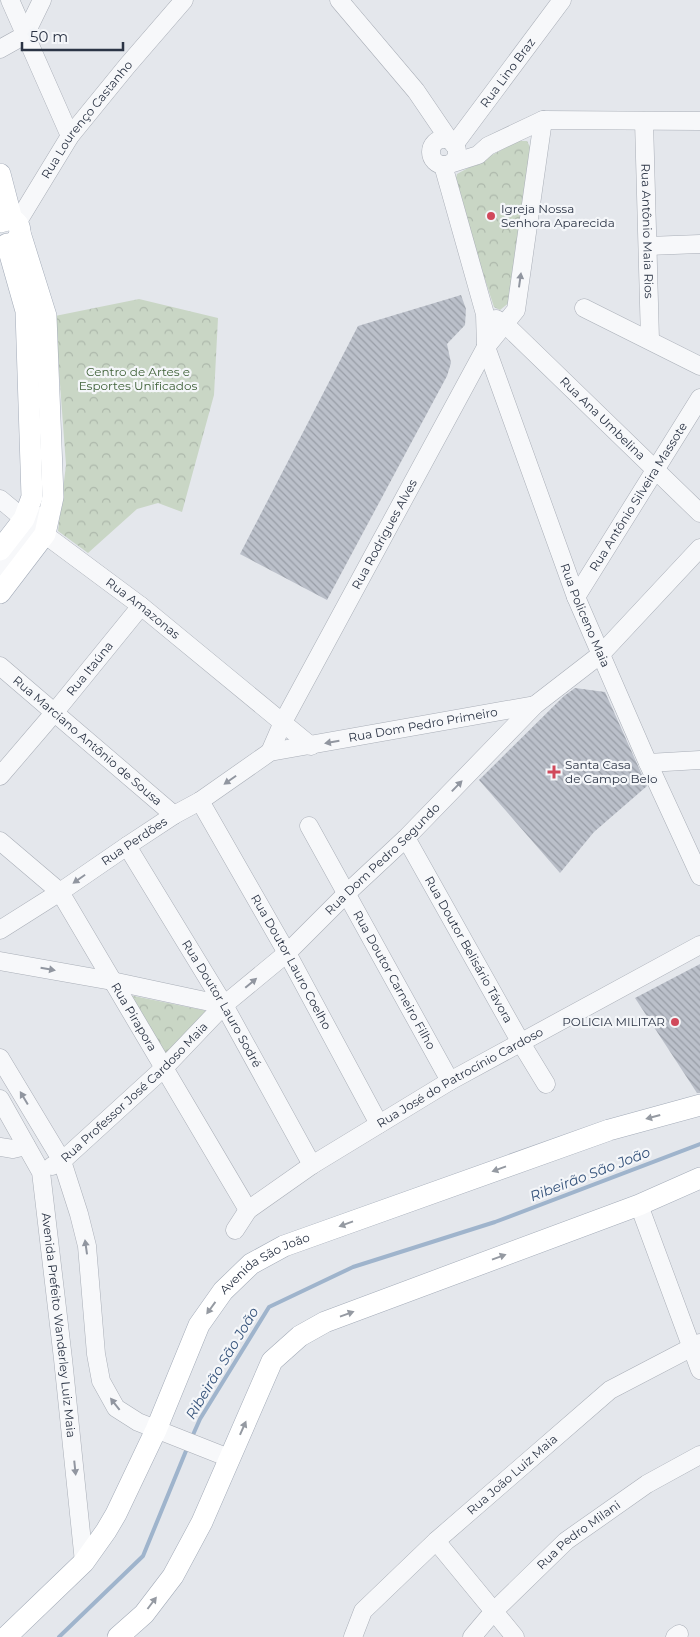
<svg xmlns="http://www.w3.org/2000/svg" width="700" height="1637" font-family="Montserrat,sans-serif">
	<style>
		.park { fill: url(#park-crowns) }
		.lines { fill: none; stroke-linecap: round; stroke-linejoin: round }
		.stream { stroke: #9fb4cc; stroke-width: 4 }
		.building { fill: url(#building-back-hatch) }
		.minor-casing { stroke: #a9aeb7; stroke-width: 19 }
		.major-casing { stroke: #a3abb8; stroke-width: 22 }
		.minor { stroke: #f7f8fa; stroke-width: 18 }
		.major { stroke: #fff; stroke-width: 21 }
		.oneway { fill: #9196a0 }
		.oneway2 { fill: #959aa2 }
		.poi-dot { fill: #d1495b; stroke: #f4f6f9; stroke-width: 2 }
		.labels { text-anchor: middle; stroke-width: 4.5; stroke-linejoin: round; paint-order: stroke }
		.street-label { font-size: 12px; fill: #2b3445; stroke: #f4f6f9 }
		.poi-label { font-size: 12px; fill: #2b3445; stroke: #f4f6f9; text-anchor: start }
		.park-label { font-size: 12px; fill: #3f6138; stroke: #f4f6f9 }
		.water-label { font-size: 14px; font-style: italic; fill: #34527a; stroke: #f4f6f9 }
	</style>
	<defs>
		<pattern id="park-crowns" width="20" height="18" patternUnits="userSpaceOnUse" patternTransform="scale(1.25)"><rect width="20" height="18" fill="#c9d6c5"/><path d="M2 6a3 3 0 1 1 6 0M12 15a3 3 0 1 1 6 0" fill="none" stroke="#adb8ab"/></pattern>
		<pattern id="building-back-hatch" width="6" height="6" patternUnits="userSpaceOnUse" patternTransform="scale(1.25)"><rect width="6" height="6" fill="#bbc0ca"/><path d="M-1 5l2 2M0 0l6 6M5-1l2 2" fill="none" stroke="#989da6"/></pattern>
	</defs>
	<rect width="100%" height="100%" fill="#e4e7ec"/>
	<g class="park">
		<path d="M518,141H527L532,151L510,302L500,310L494,307L454,185L457,174Z"/>
		<path d="M139,299L218,318L214,395L182,512L158,503L137,509L88,553L58,531L66,465L55,316Z"/>
		<path d="M129,995L212,1012L165,1059Z"/>
	</g>
	<g class="lines">
		<g class="stream">
			<path d="M192,1437L200,1419L269,1307L353,1267L495,1222L700,1144"/>
			<path d="M59,1637L143,1556L188,1446"/>
		</g>
	</g>
	<g class="building">
		<path d="M461,295L466,309L465,325L447,344L451,363L447,376L327,600L240,554L358,326Z"/>
		<path d="M575,688L605,692L647,786L594,832L560,873L479,780L564,696Z"/>
		<path d="M700,964V1093H697L635,998Z"/>
	</g>
	<g class="lines">
		<g class="minor-casing">
			<g id="minor">
				<path d="M10,0L70,136"/>
				<path d="M339,0L416,91L450,141"/>
				<path d="M0,49L25,35L42,0"/>
				<path id="s1" d="M644,121L650,340"/>
				<circle cx="444" cy="152" r="13"/>
				<path id="s2" d="M454,145L562,0"/>
				<path d="M450,164L478,155L488,146L543,120L700,121"/>
				<path id="s3" d="M443,165L485,314L486,347L576,597L648,763L700,876"/>
				<path id="s4" d="M17,223L70,136L127,66L184,0"/>
				<path d="M648,246L700,244"/>
				<path d="M584,308L700,366"/>
				<path id="s5" d="M496,319L506,325L700,513"/>
				<path id="s6" d="M0,499L24,519L141,606L311,746"/>
				<path d="M0,573L36,528L39,516"/>
				<path id="s7" d="M576,597L700,398"/>
				<path id="s8" d="M0,666L174,815"/>
				<path id="s9" d="M270,752L283,722L486,347L516,310L543,120"/>
				<path d="M648,763L700,760"/>
				<path id="s10" d="M0,776L54,713L141,606"/>
				<path id="s11" d="M200,801L287,953L379,1124"/>
				<path id="s12" d="M309,826L450,1081"/>
				<path id="s13" d="M406,838L521,1043L546,1084"/>
				<path id="s14" d="M0,841L60,892L248,1210"/>
				<path id="s15" d="M127,846L224,1005L312,1165"/>
				<path id="s16" d="M0,930L60,892L127,846L174,815L200,801L270,752L535,705"/>
				<path id="s17" d="M0,961L112,981L224,1005L287,953L347,893L406,838L535,705L601,654L700,548"/>
				<path d="M0,1058L62,1161L79,1214L87,1246L96,1354L101,1381L116,1408L138,1422L229,1458"/>
				<path id="s18" d="M0,1099L41,1172L63,1359L84,1562"/>
				<path d="M0,1147L13,1149L26,1146"/>
				<path id="s19" d="M52,1166L62,1161L164,1068L224,1005"/>
				<path d="M639,1205L700,1370"/>
				<path id="s20" d="M235,1230L248,1210L312,1165L450,1081L700,945"/>
				<path d="M436,1541L515,1637"/>
				<path id="s21" d="M353,1637L363,1611L436,1541L610,1390L700,1343"/>
				<path id="s22" d="M472,1637L494,1611L566,1541L647,1484L700,1455"/>
				<path d="M675,1637L679,1634"/>
			</g>
		</g>
		<g class="major-casing">
			<g id="major">
				<path d="M0,174L12,220"/>
				<path d="M0,222L11,219C22,224 23,236 13,243"/>
				<path d="M0,550L24,519L32,497L26,311L7,244"/>
				<path d="M0,593L45,534L53,497L46,316L20,233"/>
				<path id="s23" d="M6,1637L84,1562L106,1531L116,1514L156,1430L199,1325L223,1291L251,1264L284,1246L609,1130L700,1105"/>
				<path d="M118,1637L144,1614L173,1576L202,1522L272,1361L300,1336L325,1322L639,1205L700,1178"/>
			</g>
		</g>
		<use href="#minor" class="minor"/>
		<use href="#major" class="major"/>
	</g>
	<defs><path id="oneway-solid" d="M-6-.8H1V-3.2L6.5 0L1 3.2V.8H-6Z" transform="scale(1.25)"/></defs>
	<g class="oneway">
		<use href="#oneway-solid" transform="translate(520 280) rotate(-82)"/>
		<use href="#oneway-solid" transform="translate(332 742) rotate(170)"/>
		<use href="#oneway-solid" transform="translate(230 780) rotate(145)"/>
		<use href="#oneway-solid" transform="translate(457 786) rotate(-46)"/>
		<use href="#oneway-solid" transform="translate(79 879) rotate(145)"/>
		<use href="#oneway-solid" transform="translate(48 969) rotate(10)"/>
		<use href="#oneway-solid" transform="translate(251 983) rotate(-40)"/>
		<use href="#oneway-solid" transform="translate(24 1098) rotate(-121)"/>
		<use href="#oneway-solid" transform="translate(86 1247) rotate(-98)"/>
		<use href="#oneway-solid" transform="translate(115 1404) rotate(-128)"/>
		<use href="#oneway-solid" transform="translate(75 1468) rotate(84)"/>
	</g>
	<g class="oneway2">
		<use href="#oneway-solid" transform="translate(653 1117) rotate(165)"/>
		<use href="#oneway-solid" transform="translate(499 1169) rotate(160)"/>
		<use href="#oneway-solid" transform="translate(346 1224) rotate(160)"/>
		<use href="#oneway-solid" transform="translate(499 1257) rotate(-20)"/>
		<use href="#oneway-solid" transform="translate(211 1308) rotate(126)"/>
		<use href="#oneway-solid" transform="translate(347 1314) rotate(-20)"/>
		<use href="#oneway-solid" transform="translate(243 1428) rotate(-66)"/>
		<use href="#oneway-solid" transform="translate(152 1603) rotate(-53)"/>
	</g>
	<g class="poi-dot">
		<circle cx="491" cy="216" r="5"/>
		<path d="M551.5 764.5h5v5h5v5h-5v5h-5v-5h-5v-5h5z"/>
		<circle cx="675" cy="1022" r="5"/>
	</g>
	<g class="labels">
		<g class="street-label">
			<text dy="4" stroke="none"><textPath href="#s2" startOffset="90">Rua Lino Braz</textPath></text>
			<text dy="4" stroke="none"><textPath href="#s4" startOffset="125">Rua Lourenço Castanho</textPath></text>
			<text dy="4" stroke="none"><textPath href="#s1" startOffset="110">Rua Antônio Maia Rios</textPath></text>
			<text dy="4" stroke="none"><textPath href="#s5" startOffset="146">Rua Ana Umbelina</textPath></text>
			<text dy="4" stroke="none"><textPath href="#s7" startOffset="118">Rua Antônio Silveira Massote</textPath></text>
			<text dy="4" stroke="none"><textPath href="#s9" startOffset="246">Rua Rodrigues Alves</textPath></text>
			<text dy="4" stroke="none"><textPath href="#s6" startOffset="180">Rua Amazonas</textPath></text>
			<text dy="4" stroke="none"><textPath href="#s3" startOffset="474">Rua Policeno Maia</textPath></text>
			<text dy="4" stroke="none"><textPath href="#s10" startOffset="140">Rua Itaúna</textPath></text>
			<text dy="4" stroke="none"><textPath href="#s16" startOffset="479">Rua Dom Pedro Primeiro</textPath></text>
			<text dy="4" stroke="none"><textPath href="#s8" startOffset="115">Rua Marciano Antônio de Sousa</textPath></text>
			<text dy="4" stroke="none"><textPath href="#s16" startOffset="161">Rua Perdões</textPath></text>
			<text dy="4" stroke="none"><textPath href="#s17" startOffset="444">Rua Dom Pedro Segundo</textPath></text>
			<text dy="4" stroke="none"><textPath href="#s13" startOffset="128">Rua Doutor Belisário Távora</textPath></text>
			<text dy="4" stroke="none"><textPath href="#s11" startOffset="185">Rua Doutor Lauro Coelho</textPath></text>
			<text dy="4" stroke="none"><textPath href="#s12" startOffset="176">Rua Doutor Carneiro Filho</textPath></text>
			<text dy="4" stroke="none"><textPath href="#s15" startOffset="184">Rua Doutor Lauro Sodré</textPath></text>
			<text dy="4" stroke="none"><textPath href="#s14" startOffset="224">Rua Pirapora</textPath></text>
			<text dy="4" stroke="none"><textPath href="#s20" startOffset="274">Rua José do Patrocínio Cardoso</textPath></text>
			<text dy="4" stroke="none"><textPath href="#s19" startOffset="111">Rua Professor José Cardoso Maia</textPath></text>
			<text dy="4" stroke="none"><textPath href="#s23" startOffset="465">Avenida São João</textPath></text>
			<text dy="4" stroke="none"><textPath href="#s18" startOffset="238">Avenida Prefeito Wanderley Luiz Maia</textPath></text>
			<text dy="4" stroke="none"><textPath href="#s21" startOffset="230">Rua João Luiz Maia</textPath></text>
			<text dy="4" stroke="none"><textPath href="#s22" startOffset="148">Rua Pedro Milani</textPath></text>
		</g>
		<g class="poi-label">
			<text x="501" y="213">Igreja Nossa<tspan x="501" dy="14">Senhora Aparecida</tspan></text>
			<text x="565" y="769">Santa Casa<tspan x="565" dy="14">de Campo Belo</tspan></text>
			<text x="665" y="1026" text-anchor="end">POLICIA MILITAR</text>
		</g>
		<g class="park-label">
			<text x="138" y="376">Centro de Artes e<tspan x="138" dy="14">Esportes Unificados</tspan></text>
		</g>
		<g class="water-label">
			<text transform="translate(590 1174) rotate(-21)" y="5">Ribeirão São João</text>
			<text transform="translate(222 1363) rotate(-59)" y="5">Ribeirão São João</text>
		</g>
	</g>
	<path d="M22 42v8h101v-8" fill="none" stroke="#2b3445" stroke-width="2.5"/>
	<text x="30" y="42" font-size="15" fill="#2b3445" stroke="#f4f6f9" stroke-width="4" paint-order="stroke">50 m</text>
</svg>
